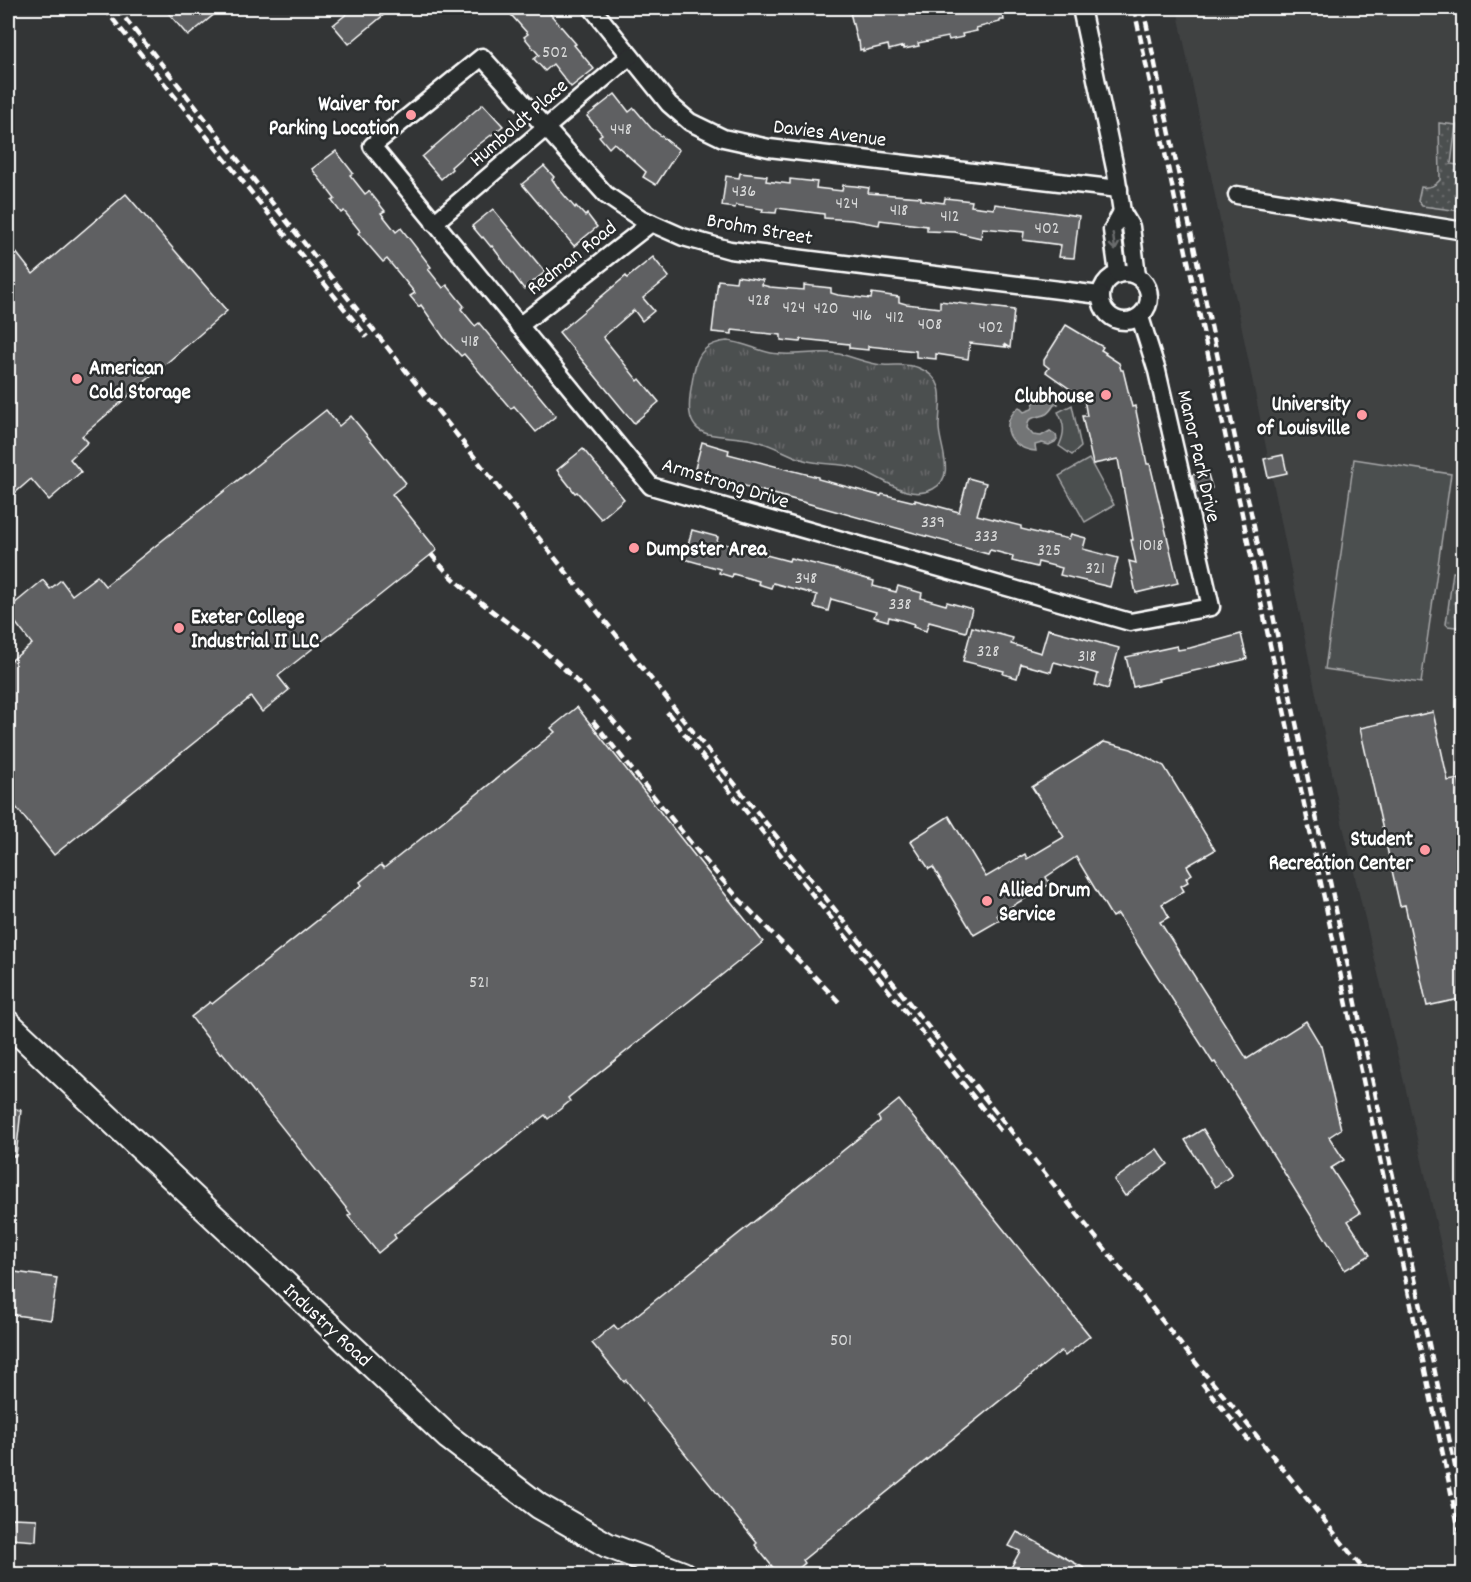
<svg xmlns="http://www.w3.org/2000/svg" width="1471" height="1582" font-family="Dekko,sans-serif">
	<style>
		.built { fill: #404243 }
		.grass { fill: url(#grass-dots); stroke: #a6a7a8; stroke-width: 1.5 }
		.park { fill: url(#park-tufts); stroke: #a6a7a8; stroke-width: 1.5 }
		.garden { fill: #4c4f50; stroke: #a6a7a8; stroke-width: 1.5 }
		.water { fill: #737576; stroke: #abacad; stroke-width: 1.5 }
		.building { fill: #5f6162; stroke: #fff; stroke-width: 1.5 }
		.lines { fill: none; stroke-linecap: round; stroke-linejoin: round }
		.street-casing { stroke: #fff; stroke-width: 21 }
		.secondary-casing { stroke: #fff; stroke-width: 28 }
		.street { stroke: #2a2d2e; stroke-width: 16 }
		.secondary { stroke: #2a2d2e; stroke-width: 24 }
		.rail { stroke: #fff; stroke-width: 4.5; stroke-dasharray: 9 4.5; stroke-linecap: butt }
		.oneway { stroke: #6a6c6d }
		.poi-dot { fill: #ff9aa2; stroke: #2a2d2e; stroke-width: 2 }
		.labels { text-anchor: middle; stroke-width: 5; stroke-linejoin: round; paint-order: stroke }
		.number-label { font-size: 18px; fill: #d7d8d8 }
		.poi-label { font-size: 21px; font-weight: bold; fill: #fff; stroke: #2a2d2e; text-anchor: end }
		.street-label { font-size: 21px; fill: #fff; stroke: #2a2d2e }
	</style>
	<defs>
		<pattern id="grass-dots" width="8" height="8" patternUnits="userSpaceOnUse" patternTransform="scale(1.5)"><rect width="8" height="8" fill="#4c4f50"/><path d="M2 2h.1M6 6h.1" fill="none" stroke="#67696a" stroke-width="1.8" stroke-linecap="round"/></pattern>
		<pattern id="park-tufts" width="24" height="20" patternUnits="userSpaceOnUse" patternTransform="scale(1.5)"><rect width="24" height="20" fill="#4c4f50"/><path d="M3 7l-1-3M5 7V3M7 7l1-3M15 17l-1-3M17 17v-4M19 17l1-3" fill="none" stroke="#67696a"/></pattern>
	</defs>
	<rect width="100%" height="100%" fill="#333536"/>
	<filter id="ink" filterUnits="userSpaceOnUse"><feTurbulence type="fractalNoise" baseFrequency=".0167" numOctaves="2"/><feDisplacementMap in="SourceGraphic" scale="12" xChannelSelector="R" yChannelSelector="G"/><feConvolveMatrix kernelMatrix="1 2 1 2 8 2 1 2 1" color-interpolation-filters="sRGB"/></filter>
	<g filter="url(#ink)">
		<path class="built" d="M1177,8H1463V1344L1410,1107L1342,822Z"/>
		<g class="grass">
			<path d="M1439,123L1456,125L1451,164L1463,166V205L1460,211L1422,206L1418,201L1421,187C1430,188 1435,186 1440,180Z"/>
			<path d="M1453,572L1463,573V628L1448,626L1446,624Z"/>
		</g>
		<path class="park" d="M727,341C743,342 756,350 771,353C793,357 817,350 839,354C854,357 868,364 883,365C895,366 908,363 919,368C949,380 939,404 939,427C939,446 957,477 933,489C906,503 878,473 853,467C837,463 820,465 804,460C786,454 772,444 753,440C739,437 723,437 708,434C680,427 691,391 694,371C698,351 708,343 727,341Z"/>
		<g class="garden">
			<path d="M1072,405L1081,447L1072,455L1059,446C1065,433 1065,425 1058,412Z"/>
			<path d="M1089,459L1114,505L1085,522L1059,476Z"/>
			<path d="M1354,459L1451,474L1421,683L1325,669Z"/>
		</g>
		<path class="water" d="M1048,392L1058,404L1054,405C1044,421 1042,412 1029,420L1027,428L1033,435L1041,436L1050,431L1056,435L1057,439L1055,442L1049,445L1042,443L1035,445L1036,451C1010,449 997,425 1019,407L1024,412L1032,409L1037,393Z"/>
		<g class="building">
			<path d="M164,8H222L188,36Z"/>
			<path d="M354,8H392L349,44L333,25Z"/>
			<path d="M505,8H545L576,44L574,45L594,69L571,87L553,64L545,71L534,59L539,55L524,37L528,34Z"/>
			<path d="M849,8H884V10L897,8H1002L1004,20H1000V22L976,28L977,31L962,34L963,37L949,40L948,37L918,43L919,46L904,49V46L889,50L888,45L863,51V49L860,50L859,41H857Z"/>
			<path d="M615,94L629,112L634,108L651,128L679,150L656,185L643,177L646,172L614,143L609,148L599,136L602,134L587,116Z"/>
			<path d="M483,104L503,126L460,159L451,167L452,169L441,179L422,157Z"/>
			<path d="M336,151L353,173L350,175L365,194L369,191L385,211L381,213L396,232L401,228L431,267L428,269L443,288L447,285L464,306L461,309L475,326L479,323L556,416L536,432L514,406L511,409L464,354L461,356L444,338L421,305L419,307L410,296L415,293L387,259L383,262L358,233L360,231L344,211L341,213L332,201L335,199L312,169Z"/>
			<path d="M544,166L554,177L552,179L559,189L575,208L576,206L585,216L587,214L597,227L574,246L522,184Z"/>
			<path d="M740,173L767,176L766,181L790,184V179L817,182L816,188L842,191L843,185L855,186L869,188L868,193L921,197V200L944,203L945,198L972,201L971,206L994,209L995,204L1079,216L1074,258L1059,257L1061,245L1023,240L1024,232L982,228L981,238L955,232L927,231V226L880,220L879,225L851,220L824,218V214L777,208L776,213L762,212L763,209L736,205L735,208L722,206L726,176L739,178Z"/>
			<path d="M126,194L227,311L82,436L88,442L70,459L81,472L49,500L31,479L8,499V242L33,274Z"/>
			<path d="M493,209L545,272L524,289L492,246L491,247L483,237L482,238L472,226Z"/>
			<path d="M653,257L669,277L643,298L654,311L642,321L634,310L603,337L638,381L640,379L659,402L634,423L559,332L626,276L627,278Z"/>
			<path d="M737,276L763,280L762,285L770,287L804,290V285L831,288V293L838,295L871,299L872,293L899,297V302L906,304L940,308V301L1014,310L1010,348L1004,344L1006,347L970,343L968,359L936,354V359L916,357V351L868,346V350L849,348V344L801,339L800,342L781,340V335L732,330V334L712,332L718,280L736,282Z"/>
			<path d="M1066,325L1103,347L1101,350L1106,353L1105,354L1119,363L1121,370H1123L1132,407L1135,406L1147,464H1150L1178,583L1136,593L1129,561L1136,563L1131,540H1133L1118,459L1093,464L1082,416H1087L1084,399L1046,372L1049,368L1044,364V360Z"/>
			<path d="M326,410L339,426L351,416L406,483L392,494L437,550L278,676L289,690L262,712L251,697L54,855L8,797V663L32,644L8,613V609L43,580L50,589L61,580L72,595L97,576L105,586Z"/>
			<path d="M702,442L729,450L728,454L818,477V479L881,496L882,494L915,502V500L959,512L968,478L986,483L977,515L1021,526V529L1046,535V534L1069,539L1071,534L1086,538L1083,549L1118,558L1110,587L1060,575L1062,568L1038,562L1037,567L1012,561L1013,556L990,550L988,554L951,544V543L694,472Z"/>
			<path d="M583,449L624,499L601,519L577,492L575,493L557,470Z"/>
			<path d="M1283,455L1287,473L1268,477L1264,459Z"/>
			<path d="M1207,471L1212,488L1196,493L1192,475Z"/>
			<path d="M692,530L718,537L717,542L740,548L741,543L767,550L766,555L789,561L790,558L839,570V571L874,581L873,586L896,592L898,586L922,593L921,598L946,605L947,602L972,609L966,632L929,622L926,631L913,627L914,624L901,620L889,617L888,621L874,617L876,612L831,599L828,611L814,607L817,595L773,583L771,588L758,584L759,581L733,574L732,577L719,573L720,569L684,559Z"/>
			<path d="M972,627L1013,638L1011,644L1041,653L1048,629L1119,648L1108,689L1095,685L1098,674L1054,662L1051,672L1021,664L1017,678L1003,674L1004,671L963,661Z"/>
			<path d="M1241,634L1247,659L1158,679L1159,681L1133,687L1126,657L1177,646L1178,650L1190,648Z"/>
			<path d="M577,707L763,942L568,1098L570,1101L548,1119L545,1115L394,1235L396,1238L378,1253L348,1216L351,1214L222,1052L220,1054L191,1017L210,1002L212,1004L362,885L360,882L381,865L384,868L555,732L551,728Z"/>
			<path d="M1433,712L1448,781L1459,779L1462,794H1464V998L1427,1006L1405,905L1400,906L1360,728Z"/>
			<path d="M1104,742L1131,749L1164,766L1215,850L1187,866L1192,874L1186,878L1188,882L1181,886L1184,891L1162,904L1169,917L1160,922L1247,1059L1306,1021L1321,1046L1341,1129L1329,1137L1344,1160L1331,1168L1360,1213L1348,1221L1370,1255L1345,1270L1215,1062L1213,1063L1118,914L1112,917L1076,857L1046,877L1050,884L997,915L1000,920L974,935L933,867L929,869L911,842L913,839L949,816L986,877L1025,854L1027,859L1064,837L1032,787Z"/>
			<path d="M899,1100L1090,1336L1065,1356L1061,1351L803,1560L805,1563L791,1575H779L755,1545L757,1543L626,1380L624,1382L592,1343L614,1325L618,1330L880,1121L878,1117Z"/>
			<path d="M8,1108L21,1110L16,1156H8Z"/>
			<path d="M1203,1129L1232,1175L1215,1187L1185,1140Z"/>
			<path d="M1157,1149L1168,1164L1125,1196L1114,1180Z"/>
			<path d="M8,1271L57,1278L51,1320L8,1314Z"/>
			<path d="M12,1518L37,1519L36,1541L11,1539Z"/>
			<path d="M1017,1532L1027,1537L1097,1575H1007L1020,1551L1009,1546Z"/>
		</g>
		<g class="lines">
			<g class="street-casing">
				<g id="street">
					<path d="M592,8L669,104L690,122L723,138L769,148L1119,189"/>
					<path d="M1081,8L1116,173L1122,212"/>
					<path d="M1237,195L1464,231"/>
					<path d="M434,223L630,56"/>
					<circle cx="1125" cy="297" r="24"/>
					<path d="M1118,274L1112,230L1122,212L1131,227L1137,276"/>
					<path d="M1100,295L730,250L683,237L640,218L606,195L482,57L372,146L651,486L1130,622L1211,607L1157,371L1140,317"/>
					<path d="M519,326L651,223"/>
				</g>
			</g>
			<g class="secondary-casing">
				<path id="secondary" d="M8,1023L448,1437L539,1506L607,1545L683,1574"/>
			</g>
			<use href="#street" class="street"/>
			<use href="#secondary" class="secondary"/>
			<g class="rail">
				<path d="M104,8L367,337"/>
				<path d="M117,8L1199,1367L1236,1410L1367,1574"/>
				<path d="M1134,8L1464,1553"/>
				<path d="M1143,8L1464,1508"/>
				<path d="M431,554C462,593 504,618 542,649C575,677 603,709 631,741"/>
				<path d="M667,712L1003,1134"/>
				<path d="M593,721L699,853L738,898L841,1004"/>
				<path d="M1202,1383L1249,1441"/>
			</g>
		</g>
		<defs><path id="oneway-shaft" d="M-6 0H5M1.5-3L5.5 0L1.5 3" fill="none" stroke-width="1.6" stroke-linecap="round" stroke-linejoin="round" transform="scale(1.5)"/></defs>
		<use class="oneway" href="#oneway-shaft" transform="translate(1114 242) rotate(82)"/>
	</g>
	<g class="poi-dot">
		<circle cx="411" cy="115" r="6"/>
		<circle cx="77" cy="379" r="6"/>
		<circle cx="1106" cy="395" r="6"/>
		<circle cx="1362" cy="415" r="6"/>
		<circle cx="634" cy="548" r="6"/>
		<circle cx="179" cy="628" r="6"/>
		<circle cx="1425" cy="850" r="6"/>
		<circle cx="987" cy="901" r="6"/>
	</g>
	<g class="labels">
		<g class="number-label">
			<text x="555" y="57">502</text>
			<text x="621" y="134">448</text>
			<text x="744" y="196">436</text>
			<text x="847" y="208">424</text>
			<text x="899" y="215">418</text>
			<text x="950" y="221">412</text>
			<text x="1047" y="233">402</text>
			<text x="759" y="305">428</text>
			<text x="794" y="312">424</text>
			<text x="826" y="313">420</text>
			<text x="862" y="320">416</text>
			<text x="895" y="322">412</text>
			<text x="930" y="329">408</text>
			<text x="991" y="332">402</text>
			<text x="470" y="346">418</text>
			<text x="933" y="527">339</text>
			<text x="986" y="541">333</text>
			<text x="1151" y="550">1018</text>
			<text x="1049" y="555">325</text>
			<text x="1095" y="573">321</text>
			<text x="806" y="583">348</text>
			<text x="900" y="609">338</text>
			<text x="988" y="656">328</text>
			<text x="1087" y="661">318</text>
			<text x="479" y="987">521</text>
			<text x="841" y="1345">501</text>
		</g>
		<g class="poi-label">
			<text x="399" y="110">Waiver for<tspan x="399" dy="24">Parking Location</tspan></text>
			<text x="89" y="374" text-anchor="start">American<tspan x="89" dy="24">Cold Storage</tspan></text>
			<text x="1094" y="402">Clubhouse</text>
			<text x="1350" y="410">University<tspan x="1350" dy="24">of Louisville</tspan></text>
			<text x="646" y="555" text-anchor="start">Dumpster Area</text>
			<text x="191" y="623" text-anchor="start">Exeter College<tspan x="191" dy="24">Industrial II LLC</tspan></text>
			<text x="1413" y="845">Student<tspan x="1413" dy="24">Recreation Center</tspan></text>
			<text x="999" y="896" text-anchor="start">Allied Drum<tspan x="999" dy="24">Service</tspan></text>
		</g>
		<g class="street-label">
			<text transform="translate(518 122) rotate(-41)" y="7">Humboldt Place</text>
			<text transform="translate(830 132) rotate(7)" y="7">Davies Avenue</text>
			<text transform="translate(760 228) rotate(10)" y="7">Brohm Street</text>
			<text transform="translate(571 257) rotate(-38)" y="7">Redman Road</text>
			<text transform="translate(1200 456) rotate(77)" y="7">Manor Park Drive</text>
			<text transform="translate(726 482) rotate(17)" y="7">Armstrong Drive</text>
			<text transform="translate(328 1324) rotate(43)" y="7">Industry Road</text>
		</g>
	</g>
	<rect width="1471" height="1582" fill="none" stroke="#2a2d2e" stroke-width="30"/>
	<rect x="15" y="15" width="1441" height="1552" fill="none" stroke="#fff" stroke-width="2" filter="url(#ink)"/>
</svg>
